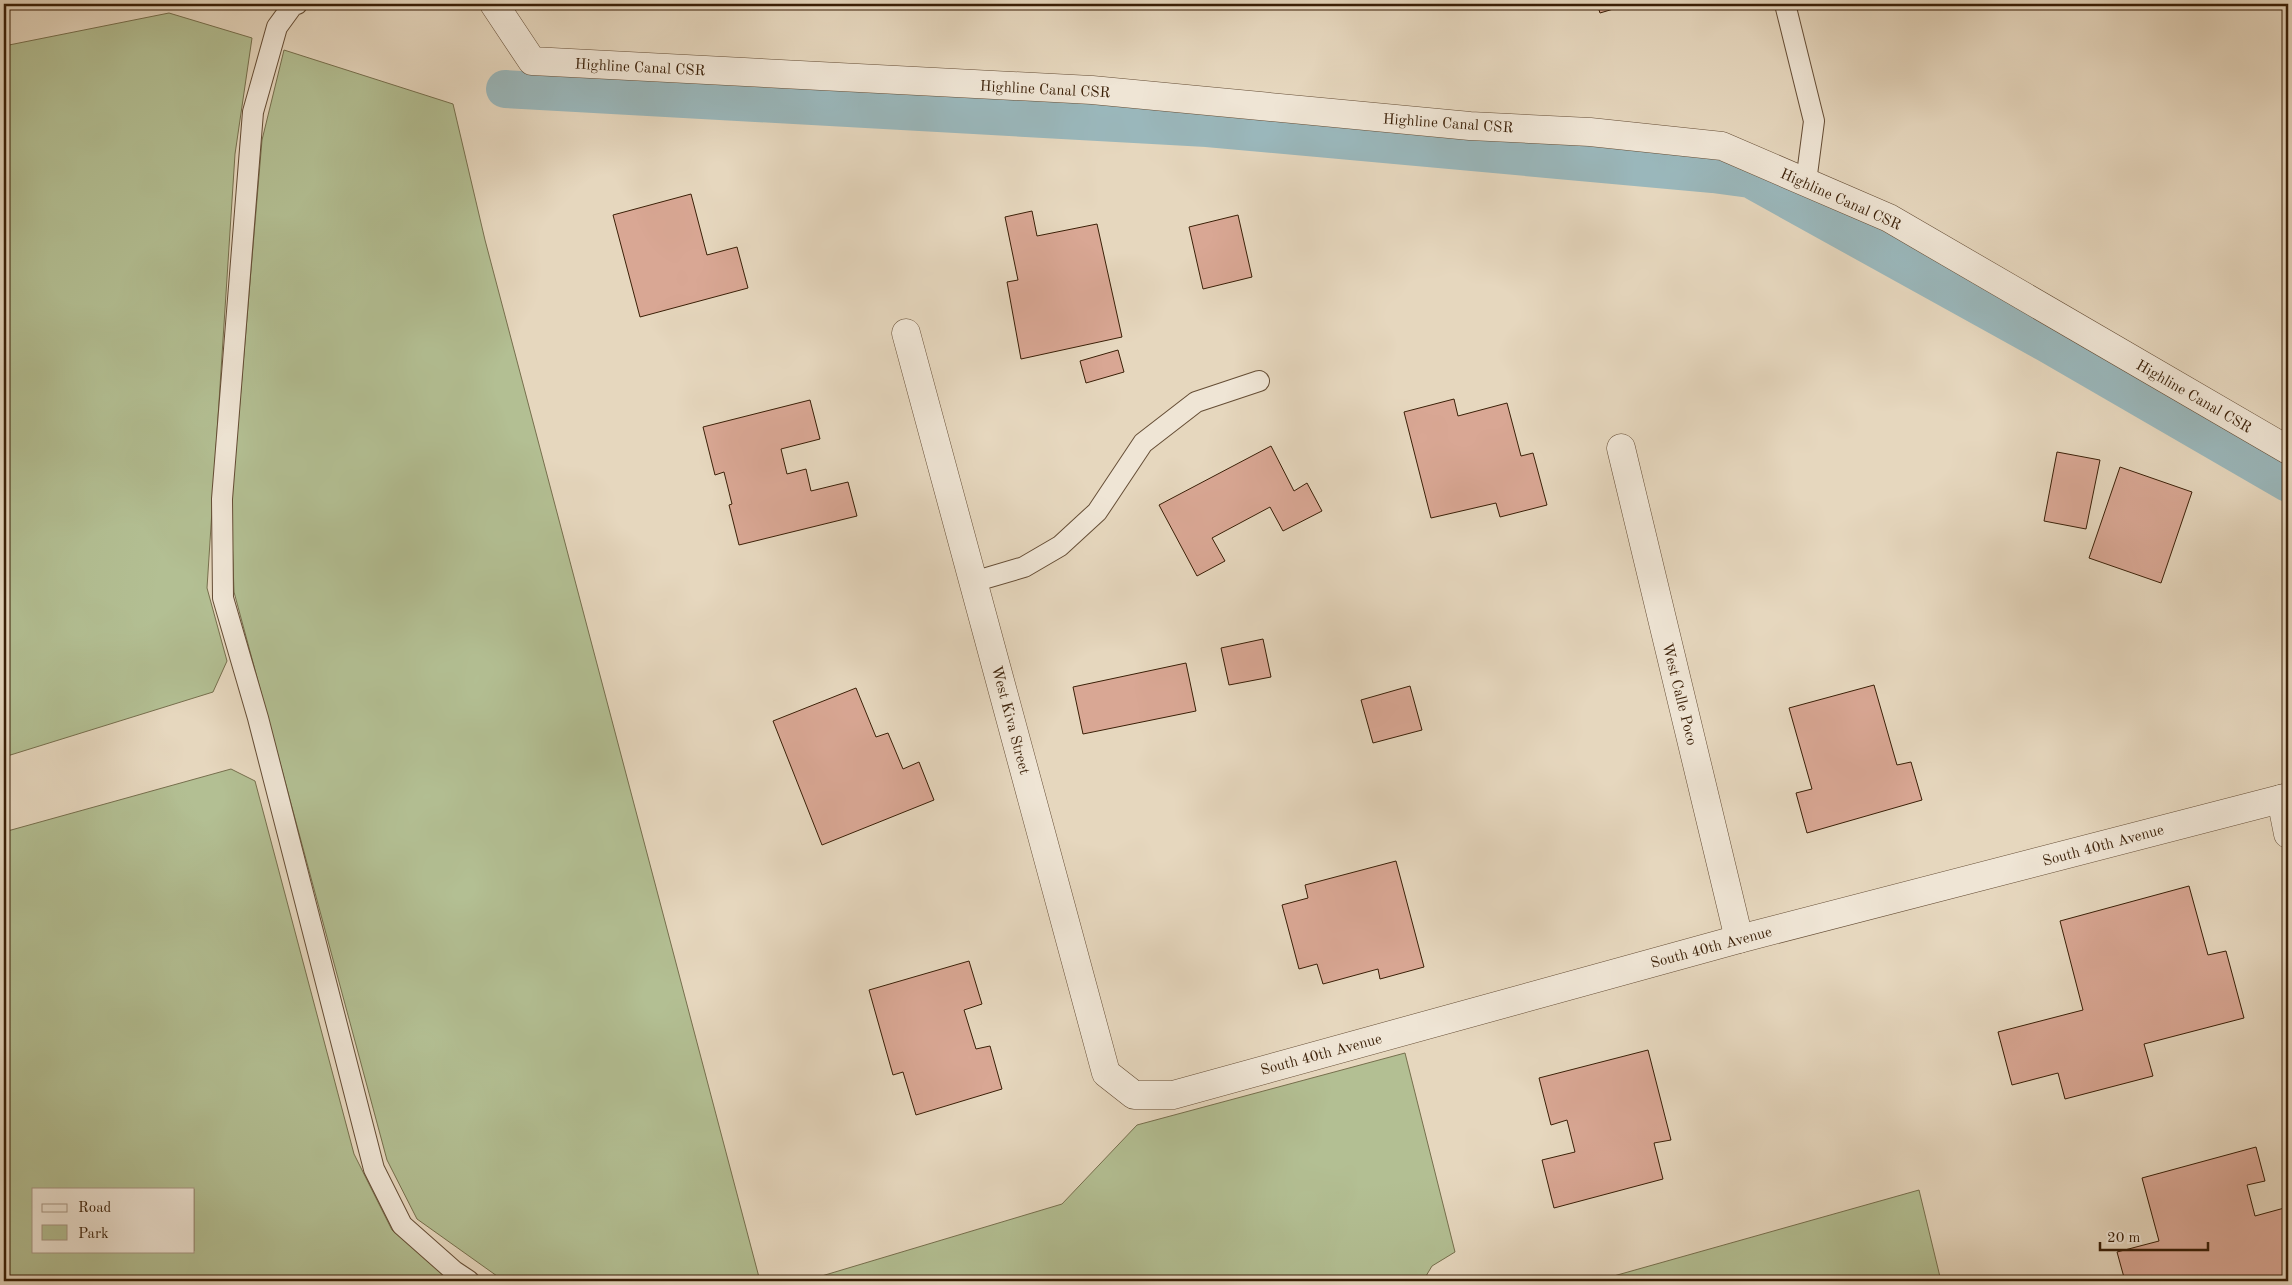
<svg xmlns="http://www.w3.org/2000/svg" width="2292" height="1285" font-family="'Old Standard TT',serif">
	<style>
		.green { fill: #b3bf93; stroke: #766f4d; fill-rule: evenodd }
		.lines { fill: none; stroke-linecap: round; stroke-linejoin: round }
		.canal { stroke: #9ab7bb; stroke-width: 38 }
		.building { fill: #d9a794; stroke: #3a1f07 }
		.service-casing { stroke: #654d35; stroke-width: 22 }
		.minor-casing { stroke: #654d35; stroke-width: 29 }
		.service { stroke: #efe5d5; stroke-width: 20 }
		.minor { stroke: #efe5d5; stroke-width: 28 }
		.labels { text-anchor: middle; stroke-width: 4; stroke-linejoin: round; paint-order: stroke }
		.street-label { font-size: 15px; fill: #3a1f07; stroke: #efe5d5 }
	</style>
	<rect width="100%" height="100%" fill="#e6d7be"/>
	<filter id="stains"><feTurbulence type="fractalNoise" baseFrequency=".004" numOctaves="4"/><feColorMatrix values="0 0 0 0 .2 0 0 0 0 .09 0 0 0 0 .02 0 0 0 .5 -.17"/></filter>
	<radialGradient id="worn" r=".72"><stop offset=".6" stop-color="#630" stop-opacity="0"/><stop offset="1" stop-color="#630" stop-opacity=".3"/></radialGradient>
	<g class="green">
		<path d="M169,13L252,38L235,154L207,588L227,661L213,692L4,757V46Z"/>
		<path d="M284,50L453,104L485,240L760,1281H504L417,1219L387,1160L234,592L231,507L262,140Z"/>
		<path d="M231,769L255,781L354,1154L392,1230L456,1281H4V832ZM34,1189H194V1251H34Z"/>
		<path d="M1405,1053L1455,1252L1432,1266L1423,1281H805L1062,1204L1137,1125Z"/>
		<path d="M1919,1190L1941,1281H1596Z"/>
	</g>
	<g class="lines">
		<path class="canal" d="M505,89L1207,128L1713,174L1750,179L2046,343L2288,483"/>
	</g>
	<g class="building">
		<path d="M1597,4H1630L1600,13Z"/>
		<path d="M691,194L707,255L737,247L748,288L640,317L613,215Z"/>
		<path d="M1032,211L1037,236L1097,224L1122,337L1021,359L1007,282L1018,280L1005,217Z"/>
		<path d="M1238,215L1252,277L1203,289L1189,227Z"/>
		<path d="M1118,350L1124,372L1086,383L1080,361Z"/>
		<path d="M1454,399L1458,416L1507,403L1521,456L1533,453L1547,505L1500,517L1496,503L1431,518L1404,412Z"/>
		<path d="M810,400L820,439L781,449L787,474L806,469L811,491L848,482L857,516L739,545L729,505L732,504L724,472L715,475L703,427Z"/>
		<path d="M1271,446L1294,491L1307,483L1322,511L1283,531L1270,507L1212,538L1225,561L1197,576L1159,505Z"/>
		<path d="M2057,452L2100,460L2086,529L2044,521Z"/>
		<path d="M2120,467L2192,492L2161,583L2089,558Z"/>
		<path d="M1263,639L1271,677L1229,685L1221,648Z"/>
		<path d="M1186,663L1196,711L1083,734L1073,687Z"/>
		<path d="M1874,685L1897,765L1911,762L1922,800L1807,833L1796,793L1812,789L1789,708Z"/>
		<path d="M1410,686L1422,730L1373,743L1361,700Z"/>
		<path d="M856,688L876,737L888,733L903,769L919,762L934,800L822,845L773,721Z"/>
		<path d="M1396,861L1424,967L1380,979L1378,969L1323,984L1317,964L1299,969L1282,905L1308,898L1305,885Z"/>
		<path d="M2189,886L2208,955L2226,951L2244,1018L2144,1044L2153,1076L2065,1099L2058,1073L2012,1085L1998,1032L2083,1010L2060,921Z"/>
		<path d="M969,961L982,1004L964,1010L976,1049L990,1046L1002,1089L916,1115L903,1072L893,1075L869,990Z"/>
		<path d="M1648,1050L1671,1140L1654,1143L1663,1179L1554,1208L1542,1160L1575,1152L1567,1120L1551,1125L1539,1078Z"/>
		<path d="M2256,1147L2265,1181L2247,1185L2255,1216L2288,1207V1281H2252L2251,1279L2242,1281H2125L2117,1252L2159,1241L2142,1178Z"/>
	</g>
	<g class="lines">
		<g class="service-casing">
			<g id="service">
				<path d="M297,4L293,5L277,27L253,112L222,499L223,598L258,718L374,1169L402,1225L454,1271L469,1281"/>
				<path d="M1785,4L1814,121L1806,182"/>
				<path d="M973,582L1024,567L1060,546L1097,512L1143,443L1196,402L1259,381"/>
			</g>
		</g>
		<g class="minor-casing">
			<g id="minor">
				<path d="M494,4L532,61L1092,90L1470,126L1590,132L1722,146L1889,218L2288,450"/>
				<path d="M906,333L1106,1073L1134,1095H1173L1739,939L2288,797"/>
				<path d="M1621,448L1739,939"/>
				<path d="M2281,799L2288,834"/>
			</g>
		</g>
		<use href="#service" class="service"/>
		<use href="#minor" class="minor"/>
	</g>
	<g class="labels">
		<g class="street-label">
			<text transform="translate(640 67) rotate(3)" y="5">Highline Canal CSR</text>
			<text transform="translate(1045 89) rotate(3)" y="5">Highline Canal CSR</text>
			<text transform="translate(1448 123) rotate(4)" y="5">Highline Canal CSR</text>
			<text transform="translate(1841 199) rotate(24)" y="5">Highline Canal CSR</text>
			<text transform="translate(2194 396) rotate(30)" y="5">Highline Canal CSR</text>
			<text transform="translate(1680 694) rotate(76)" y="5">West Calle Poco</text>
			<text transform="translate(1011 720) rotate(75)" y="5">West Kiva Street</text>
			<text transform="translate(2103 845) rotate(-15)" y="5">South 40th Avenue</text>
			<text transform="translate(1711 947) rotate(-15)" y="5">South 40th Avenue</text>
			<text transform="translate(1321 1054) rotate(-15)" y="5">South 40th Avenue</text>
		</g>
	</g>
	<rect width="2292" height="1285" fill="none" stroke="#e6d7be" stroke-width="20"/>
	<rect x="5" y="5" width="2282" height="1275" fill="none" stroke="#3a1f07" stroke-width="2.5"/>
	<rect x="10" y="10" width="2272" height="1265" fill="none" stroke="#3a1f07"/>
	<rect x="32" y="1188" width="162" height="65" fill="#efe5d5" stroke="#a79683"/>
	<rect x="42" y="1204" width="25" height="8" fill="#efe5d5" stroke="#a79683"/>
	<text x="78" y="1212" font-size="15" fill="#3a1f07">Road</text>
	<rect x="42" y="1225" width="25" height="15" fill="#b3bf93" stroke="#a79683"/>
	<text x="78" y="1238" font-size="15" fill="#3a1f07">Park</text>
	<path d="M2100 1242v8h108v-8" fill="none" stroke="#3a1f07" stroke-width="2.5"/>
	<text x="2107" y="1242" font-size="15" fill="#3a1f07" stroke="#efe5d5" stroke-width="4" paint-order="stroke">20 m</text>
	<rect width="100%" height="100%" filter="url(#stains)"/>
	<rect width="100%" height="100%" fill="url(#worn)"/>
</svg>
